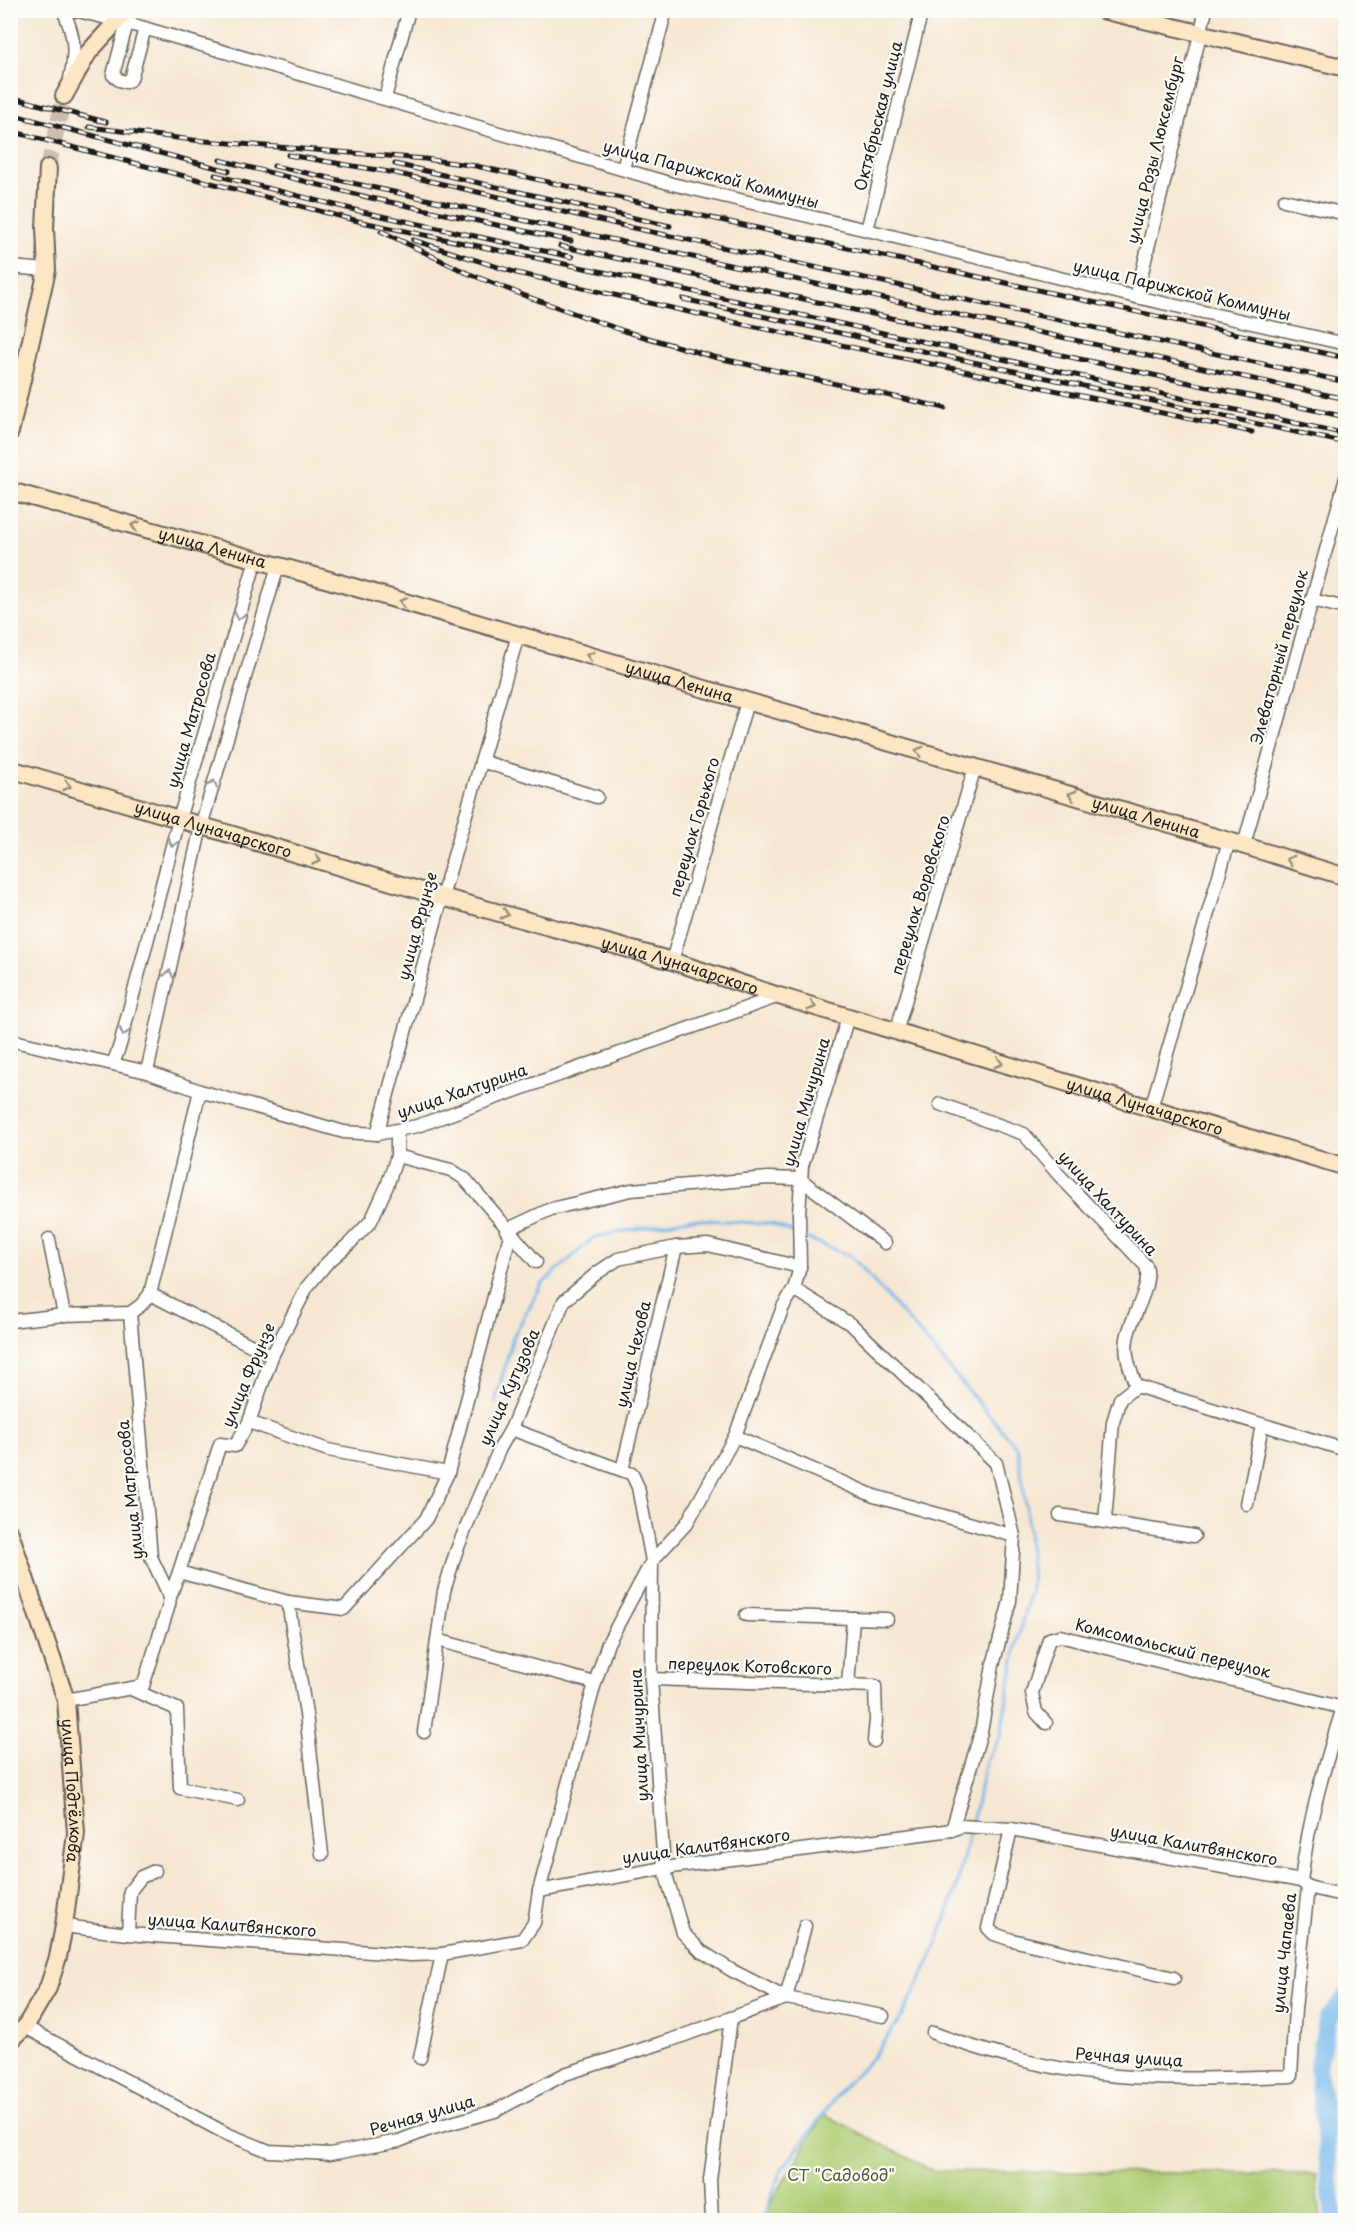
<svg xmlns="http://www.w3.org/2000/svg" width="1356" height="2231" font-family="'Playpen Sans',sans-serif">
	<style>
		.garden { fill: #afcc73; stroke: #667448; stroke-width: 1.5 }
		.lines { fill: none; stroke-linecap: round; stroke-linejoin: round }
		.stream { stroke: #79baee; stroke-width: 3 }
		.river { stroke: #79baee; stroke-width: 18 }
		.secondary-tunnel { stroke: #cabeae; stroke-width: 16; stroke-dasharray: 16 8; stroke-linecap: butt }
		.street-casing { stroke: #68635c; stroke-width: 15 }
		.secondary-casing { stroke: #68635c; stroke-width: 20 }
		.street { stroke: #fff; stroke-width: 12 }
		.secondary { stroke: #fce6c4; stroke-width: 16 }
		.rail-casing { stroke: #1c1c1c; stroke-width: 5 }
		.rail { stroke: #fdfcf7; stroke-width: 3; stroke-dasharray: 9; stroke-linecap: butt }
		.oneway { stroke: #978b78 }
		.oneway2 { stroke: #999 }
		.labels { text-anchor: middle; stroke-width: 4.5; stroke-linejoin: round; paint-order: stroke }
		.street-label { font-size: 16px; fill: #1c1c1c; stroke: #fdfcf7 }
		.park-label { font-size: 16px; fill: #4f5a3a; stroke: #fdfcf7 }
	</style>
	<rect width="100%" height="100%" fill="#fdfcf7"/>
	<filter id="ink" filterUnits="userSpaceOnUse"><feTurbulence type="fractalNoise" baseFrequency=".0167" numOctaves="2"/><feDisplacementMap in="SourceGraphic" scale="12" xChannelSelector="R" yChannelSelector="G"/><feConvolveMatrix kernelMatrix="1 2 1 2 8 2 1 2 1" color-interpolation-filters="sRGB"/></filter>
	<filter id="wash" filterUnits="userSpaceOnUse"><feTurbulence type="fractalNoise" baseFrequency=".008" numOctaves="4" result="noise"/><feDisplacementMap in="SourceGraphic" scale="24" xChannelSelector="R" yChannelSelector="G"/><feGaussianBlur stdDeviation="1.35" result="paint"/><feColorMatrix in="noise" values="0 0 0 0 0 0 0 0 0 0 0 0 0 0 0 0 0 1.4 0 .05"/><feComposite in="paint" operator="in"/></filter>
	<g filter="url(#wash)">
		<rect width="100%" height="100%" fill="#f6e7d2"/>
		<path class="garden" d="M824,2114L933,2171L1316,2174L1321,2220L761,2219Z"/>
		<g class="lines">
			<g class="stream">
				<path d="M803,1237L851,1256L922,1336L1018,1449L1027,1517L1032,1583L1018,1638L1000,1737L986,1761L972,1822"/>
				<path d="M495,1403L513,1337L542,1284L594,1237L689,1219L772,1224L797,1234"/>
				<path d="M763,2220L780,2172L842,2089L872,2058L903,2015L935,1950L956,1889L970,1829"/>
			</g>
			<path class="river" d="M1334,2220L1318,2066L1328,2018L1346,1997"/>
		</g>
	</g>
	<g filter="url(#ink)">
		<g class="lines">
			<path class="secondary-tunnel" d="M48,168L64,96"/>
			<g class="street-casing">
				<g id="street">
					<path d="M63,10C75,36 76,51 70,79"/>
					<path d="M74,10L127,23L672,184L867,230L1136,297L1346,344"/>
					<path d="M127,23L113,75L119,80L126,82L131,79L145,28"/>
					<path d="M385,98L409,10"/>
					<path d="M623,169L666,10"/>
					<path d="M1284,200L1346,214"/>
					<path d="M867,230L922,10"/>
					<path d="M10,267L47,270"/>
					<path d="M1136,297L1206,10"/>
					<path d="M1312,600L1346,608"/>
					<path d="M481,761L597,797"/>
					<path d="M1244,845L1346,478"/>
					<path d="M672,961L747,702"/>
					<path d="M896,1032L975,767"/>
					<path d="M10,1040L147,1072L200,1091L344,1132L377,1134L417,1126L779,996"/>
					<path d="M113,1064L120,1045L179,819L256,560"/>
					<path d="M147,1072L201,826L278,566"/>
					<path d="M940,1104L1024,1134L1058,1174L1146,1266C1153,1286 1130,1318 1127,1339C1124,1356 1131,1371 1136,1386"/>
					<path d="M1151,1108L1229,841"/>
					<path d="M377,1134L442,897L518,635"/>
					<path d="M397,1156L451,1170L465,1179L536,1262"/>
					<path d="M506,1230L551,1209L631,1190L768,1178L800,1179L885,1243"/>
					<path d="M49,1239L64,1315"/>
					<path d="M794,1289L852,1325L996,1463L1014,1536L1010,1601L993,1665L981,1732L952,1830"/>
					<path d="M150,1294L272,1356"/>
					<path d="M10,1321L64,1315L130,1313L141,1305L150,1294L200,1091"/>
					<path d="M1136,1386L1346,1450"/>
					<path d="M249,1422L328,1450L448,1473"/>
					<path d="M511,1429L632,1474L638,1487L652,1561L608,1643L595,1683L539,1891"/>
					<path d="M735,1436L874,1496L1014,1536"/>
					<path d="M622,1470L676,1247"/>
					<path d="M1247,1504L1262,1425"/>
					<path d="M1060,1515L1194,1536"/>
					<path d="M1105,1521L1113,1422L1120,1399L1136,1386"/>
					<path d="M179,1572L220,1444L235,1446L249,1422L272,1356L307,1287L327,1263L349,1244L371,1221L387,1186L397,1156V1131"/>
					<path d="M170,1597L179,1572L288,1602L344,1609L426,1519L448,1473L510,1235"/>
					<path d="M288,1602L306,1714L322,1854"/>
					<path d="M746,1615L887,1619"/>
					<path d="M437,1640L595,1683"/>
					<path d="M651,1679L875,1686L876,1720L874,1741"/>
					<path d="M848,1686L853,1618"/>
					<path d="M131,1689L177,1709L180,1788L238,1800"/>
					<path d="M66,1700L143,1686L169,1605L170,1597L151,1557L130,1313"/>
					<path d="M1046,1723L1036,1712L1032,1693L1049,1639L1060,1636L1343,1708"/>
					<path d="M424,1732L444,1591L456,1552L473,1510L500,1448L511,1429L564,1301L597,1273L618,1259L676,1247L708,1245L800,1267"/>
					<path d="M1011,1829L988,1928L994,1934L1012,1940L1174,1978"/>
					<path d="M1308,1887L1346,1896"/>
					<path d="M64,1926L128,1934L411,1955L442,1954L522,1940L534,1923L539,1891L664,1868L952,1830L961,1826L1011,1829L1301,1881"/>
					<path d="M805,1926L786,1998L731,1970L701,1951L683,1933L664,1868L651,1679L652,1561L687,1523L735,1436L783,1307L794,1289L800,1267L799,1213L802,1166L848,1017"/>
					<path d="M128,1934L130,1891L141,1877L155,1871"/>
					<path d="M25,2027L227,2134L269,2151L330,2154L399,2141L430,2129L495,2111L565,2074L671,2040L786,1998L883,2016"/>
					<path d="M933,2033C1003,2059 1078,2076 1153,2078C1199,2080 1245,2077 1291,2076L1295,2009L1308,1887L1301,1881C1309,1815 1326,1761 1346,1698"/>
					<path d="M420,2058L442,1954"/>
					<path d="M712,2220L710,2180L731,2018"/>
				</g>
			</g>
			<g class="secondary-casing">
				<g id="secondary">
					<path d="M1102,10L1346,68"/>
					<path d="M64,96L88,53L127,10"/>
					<path d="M10,432L47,270L45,228L48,168"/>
					<path id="s1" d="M10,491L322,578L1229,841L1346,877"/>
					<path id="s2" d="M10,769L442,897L672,961L779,996L1346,1167"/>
					<path id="s3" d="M10,1533L66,1700L76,1833L64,1926L58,1957L48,1988L25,2027L10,2041"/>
				</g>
			</g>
			<use href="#street" class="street"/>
			<use href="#secondary" class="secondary"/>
			<g class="rail-casing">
				<g id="rail">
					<path d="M10,97L106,122"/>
					<path d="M10,114L229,171"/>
					<path d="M89,127L193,140L425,159L476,166L1346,358"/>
					<path d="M10,131L362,222L613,274L1346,434"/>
					<path d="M288,155L395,173L629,227L1346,382"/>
					<path d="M220,160L371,198L571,241"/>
					<path d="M395,164L670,226"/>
					<path d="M274,166L1346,399"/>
					<path d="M215,175L363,212L572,257"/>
					<path d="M381,231L467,273L523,295L624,331L714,357L945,408"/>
					<path d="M413,240L517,273L742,324L1252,432"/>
					<path d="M560,246L1346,417"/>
					<path d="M683,299L1346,443"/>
				</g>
			</g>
			<use href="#rail" class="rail"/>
		</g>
		<defs><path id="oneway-chevron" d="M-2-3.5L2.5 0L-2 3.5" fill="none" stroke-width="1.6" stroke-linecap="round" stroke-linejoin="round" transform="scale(1.5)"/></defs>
		<g class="oneway">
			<use href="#oneway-chevron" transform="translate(135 526) rotate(-164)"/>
			<use href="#oneway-chevron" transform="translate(403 602) rotate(-164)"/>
			<use href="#oneway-chevron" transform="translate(590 656) rotate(-164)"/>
			<use href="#oneway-chevron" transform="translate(919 751) rotate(-164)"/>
			<use href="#oneway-chevron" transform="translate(67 786) rotate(16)"/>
			<use href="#oneway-chevron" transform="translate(1072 795) rotate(-164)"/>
			<use href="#oneway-chevron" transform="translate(317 860) rotate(16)"/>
			<use href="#oneway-chevron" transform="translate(1290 860) rotate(-163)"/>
			<use href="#oneway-chevron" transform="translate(505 914) rotate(16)"/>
			<use href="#oneway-chevron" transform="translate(812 1006) rotate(17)"/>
			<use href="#oneway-chevron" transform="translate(999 1063) rotate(17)"/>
		</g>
		<g class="oneway2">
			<use href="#oneway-chevron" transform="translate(239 616) rotate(106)"/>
			<use href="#oneway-chevron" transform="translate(213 784) rotate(-73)"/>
			<use href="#oneway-chevron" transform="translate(173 843) rotate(105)"/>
			<use href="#oneway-chevron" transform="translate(169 974) rotate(-78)"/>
			<use href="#oneway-chevron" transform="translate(124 1032) rotate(105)"/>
		</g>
	</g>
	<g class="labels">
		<g class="street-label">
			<text transform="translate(878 116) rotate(-76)" y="6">Октябрьская улица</text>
			<text transform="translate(1155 150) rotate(-76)" y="6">улица Розы Люксембург</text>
			<text transform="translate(711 174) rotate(15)" y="6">улица Парижской Коммуны</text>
			<text transform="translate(1182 290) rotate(13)" y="6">улица Парижской Коммуны</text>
			<text dy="6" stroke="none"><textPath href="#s1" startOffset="210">улица Ленина</textPath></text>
			<text transform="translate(1279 657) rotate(-75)" y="6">Элеваторный переулок</text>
			<text dy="6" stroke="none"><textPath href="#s1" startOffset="696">улица Ленина</textPath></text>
			<text transform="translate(191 720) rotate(-74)" y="6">улица Матросова</text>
			<text dy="6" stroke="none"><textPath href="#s1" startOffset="1182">улица Ленина</textPath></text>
			<text transform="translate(694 827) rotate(-74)" y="6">переулок Горького</text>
			<text dy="6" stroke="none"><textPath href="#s2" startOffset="212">улица Луначарского</textPath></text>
			<text transform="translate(920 895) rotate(-73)" y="6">переулок Воровского</text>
			<text transform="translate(417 926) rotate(-75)" y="6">улица Фрунзе</text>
			<text dy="6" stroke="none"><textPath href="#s2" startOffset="698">улица Луначарского</textPath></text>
			<text transform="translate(462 1091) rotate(-19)" y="6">улица Халтурина</text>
			<text transform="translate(806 1102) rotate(-74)" y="6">улица Мичурина</text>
			<text dy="6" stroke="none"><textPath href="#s2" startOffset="1184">улица Луначарского</textPath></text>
			<text transform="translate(1108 1203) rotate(47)" y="6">улица Халтурина</text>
			<text transform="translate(633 1354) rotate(-77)" y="6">улица Чехова</text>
			<text transform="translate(248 1375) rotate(-67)" y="6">улица Фрунзе</text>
			<text transform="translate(509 1387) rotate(-66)" y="6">улица Кутузова</text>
			<text transform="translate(130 1490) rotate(-96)" y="6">улица Матросова</text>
			<text transform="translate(1173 1648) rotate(14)" y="6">Комсомольский переулок</text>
			<text transform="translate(750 1666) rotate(2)" y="6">переулок Котовского</text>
			<text transform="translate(639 1735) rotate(-93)" y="6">улица Мичурина</text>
			<text dy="6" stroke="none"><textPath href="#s3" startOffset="267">улица Подтёлкова</textPath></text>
			<text transform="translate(1194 1845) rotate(10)" y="6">улица Калитвянского</text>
			<text transform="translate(706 1846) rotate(-8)" y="6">улица Калитвянского</text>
			<text transform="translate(232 1925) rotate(4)" y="6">улица Калитвянского</text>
			<text transform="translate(1284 1953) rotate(-84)" y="6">улица Чапаева</text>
			<text transform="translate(1129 2057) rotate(4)" y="6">Речная улица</text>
			<text transform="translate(422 2115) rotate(-16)" y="6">Речная улица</text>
		</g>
		<g class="park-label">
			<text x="841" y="2181">СТ "Садовод"</text>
		</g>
	</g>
	<rect width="1356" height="2231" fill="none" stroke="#fdfcf7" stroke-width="36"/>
</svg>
